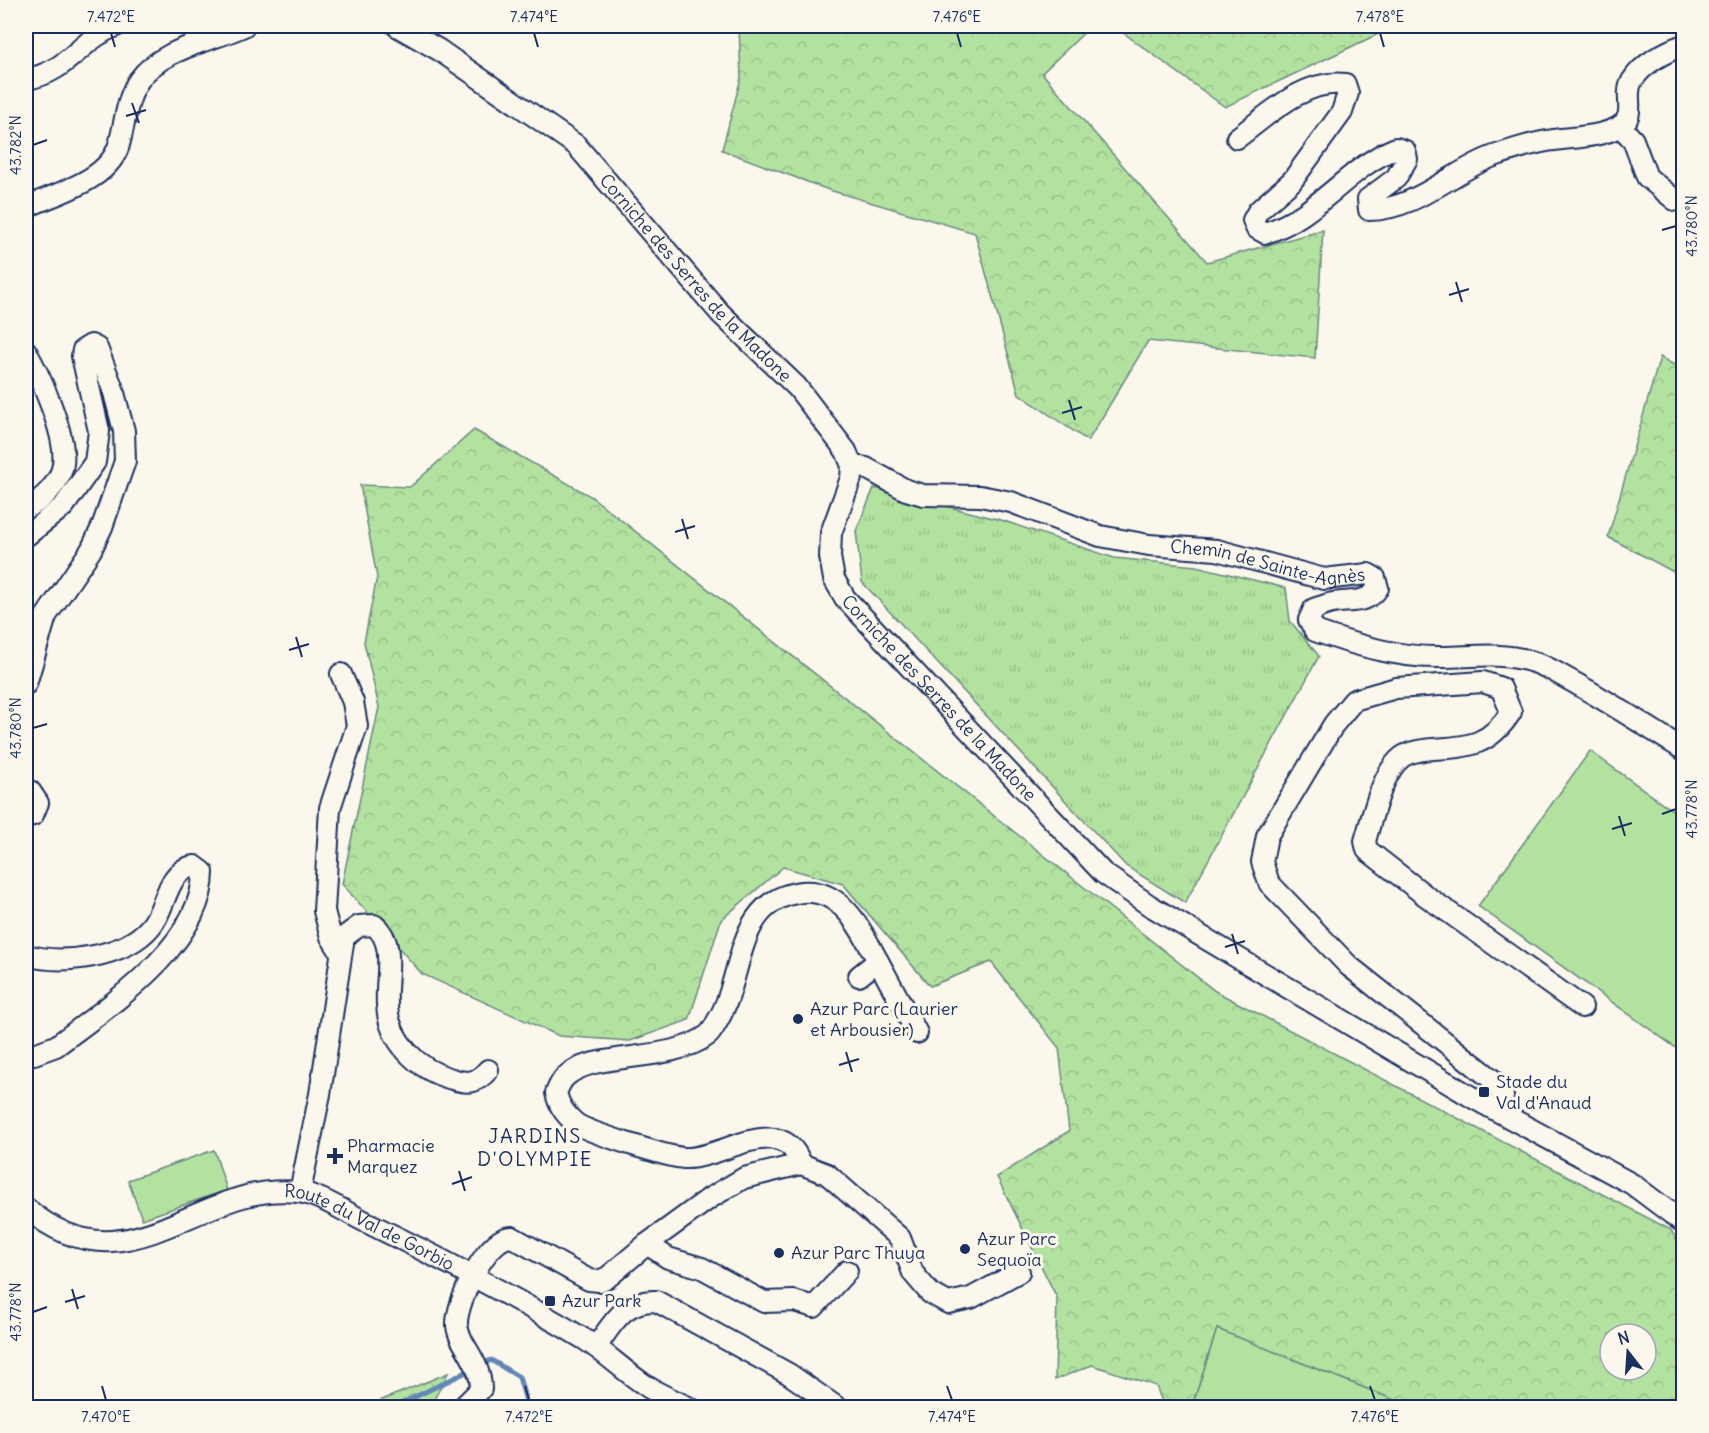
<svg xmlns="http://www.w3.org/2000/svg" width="1709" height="1433" font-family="Delius,sans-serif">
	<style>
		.grass { fill: url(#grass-tufts); stroke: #67887f; stroke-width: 1.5 }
		.forest { fill: url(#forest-crowns); stroke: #67887f; stroke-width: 1.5; fill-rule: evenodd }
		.garden { fill: #b3e1a0; stroke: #67887f; stroke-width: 1.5 }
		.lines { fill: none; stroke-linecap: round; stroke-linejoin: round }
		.stream { stroke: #6487b4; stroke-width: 5 }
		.minor-casing { stroke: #1b2f5e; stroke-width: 24 }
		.minor { stroke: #fbf7ec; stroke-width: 20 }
		.ticks { fill: none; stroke: #1b2f5e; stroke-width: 2 }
		.poi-dot { fill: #1b2f5e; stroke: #fbf7ec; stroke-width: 2 }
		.labels { text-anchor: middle; stroke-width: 6; stroke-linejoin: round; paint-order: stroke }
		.street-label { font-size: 18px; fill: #1b2f5e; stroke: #fbf7ec }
		.poi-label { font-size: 18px; fill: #1b2f5e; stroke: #fbf7ec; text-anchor: start }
		.neighbourhood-label { font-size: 20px; letter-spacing: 1.5px; fill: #1b2f5e; stroke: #fbf7ec }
		.neatline { fill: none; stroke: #1b2f5e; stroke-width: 2 }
		.ticks-label { font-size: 15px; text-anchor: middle; fill: #1b2f5e }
	</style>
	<defs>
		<pattern id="grass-tufts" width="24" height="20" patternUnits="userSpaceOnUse" patternTransform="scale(1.5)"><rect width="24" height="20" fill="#b3e1a0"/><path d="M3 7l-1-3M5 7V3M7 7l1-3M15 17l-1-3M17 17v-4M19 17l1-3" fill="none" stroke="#99c18c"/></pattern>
		<pattern id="forest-crowns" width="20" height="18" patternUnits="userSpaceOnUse" patternTransform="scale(1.5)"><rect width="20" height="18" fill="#b3e1a0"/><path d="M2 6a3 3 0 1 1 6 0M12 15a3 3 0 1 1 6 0" fill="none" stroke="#99c18c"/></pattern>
	</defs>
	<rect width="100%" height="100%" fill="#fbf7ec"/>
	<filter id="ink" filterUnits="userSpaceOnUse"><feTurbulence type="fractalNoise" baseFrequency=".0167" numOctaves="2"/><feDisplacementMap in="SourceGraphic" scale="12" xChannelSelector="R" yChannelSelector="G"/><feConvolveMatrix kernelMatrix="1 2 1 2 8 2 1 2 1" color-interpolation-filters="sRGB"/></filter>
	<g filter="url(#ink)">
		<path class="grass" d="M874,488L1001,520L1114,558L1196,566L1286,588L1290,621L1319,656L1185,903L1126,866L862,582L856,531Z"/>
		<g class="forest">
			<path d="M739,26H1091L1042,73L1207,262L1323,230L1315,358L1148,341L1088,441L1019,394L975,233L829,190L722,150L741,78Z"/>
			<path d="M1114,26H1395L1225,107Z"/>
			<path d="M1660,357L1683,370V577L1608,537Z"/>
			<path d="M474,430L592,497L1215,991L1671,1230L1683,1251V1407H1412L1217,1329L1192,1407H1164L1156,1386L1092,1365L1055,1380L1057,1298L997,1177L1069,1131L1059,1048L991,962L930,986L843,884L783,867L721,920L689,1020L630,1041L559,1036L422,974L342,884L379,707L364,642L377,577L360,485L410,487ZM1610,1334H1646V1370H1610Z"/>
			<path d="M448,1373L430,1407H365Z"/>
		</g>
		<g class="garden">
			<path d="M1590,751L1683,818V1053L1478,906Z"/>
			<path d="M214,1150L227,1190L142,1219L128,1180Z"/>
			<path d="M1217,1329L1412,1407H1192Z"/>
		</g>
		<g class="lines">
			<path class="stream" d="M392,1408L491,1360L519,1377L528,1408"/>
			<g class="minor-casing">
				<g id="minor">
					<path id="s1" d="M397,26L439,50L576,145L720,313L797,387L846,451L852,466L851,478L831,533L830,557L834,579L845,598L1103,873L1149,905L1475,1099L1632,1184L1684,1223"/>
					<path d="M26,79C68,73 80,39 116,26"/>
					<path d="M1620,126L1633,140L1647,177L1675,200L1684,202"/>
					<path d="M1237,138C1268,115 1304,79 1345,84L1348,93L1342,112L1292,181L1258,211L1253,220L1256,228L1265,233C1317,217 1348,167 1396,148L1405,151L1407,159L1396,178L1368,199L1369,210C1416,210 1452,171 1494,156C1511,150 1530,144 1547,141C1570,137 1598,138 1619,127C1638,116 1623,96 1632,81C1642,64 1666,51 1684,45"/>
					<path d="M26,207C57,193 112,180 120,141C125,122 127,97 139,80C162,48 210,42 244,26"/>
					<path d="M26,351C40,376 67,435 63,464C61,482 42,501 26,508"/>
					<path id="s2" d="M852,466L866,468L906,490L923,495L980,496L1011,502L1100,536L1149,545L1217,550L1324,579L1368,574L1375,578L1378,588C1368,604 1350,600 1333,603C1327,604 1320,607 1314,609L1309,620L1315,631C1352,644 1395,657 1435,657C1469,658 1494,651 1530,661C1546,665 1560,675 1575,683C1612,704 1648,727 1684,750"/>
					<path d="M26,536L64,506L95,462L99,431L82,356L83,350L91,345L97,348L113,389L124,431L125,461L102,527L91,550L46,616L26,684"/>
					<path d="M26,790L30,791L38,803L33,815L26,817"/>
					<path d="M341,953L331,937L324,911L330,808L357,726L353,702L341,674"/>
					<path d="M26,955C62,965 125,958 151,926C167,907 166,869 195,866L203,872C203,944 109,1006 56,1046L34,1054L26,1053"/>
					<path d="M878,961L917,1033"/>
					<path d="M1502,1113L1503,1096L1493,1080L1349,966L1269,883L1262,862L1267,836L1334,724L1354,700L1396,688L1483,682L1501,688L1511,712C1490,745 1470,747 1433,749C1424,750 1410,751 1402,757C1382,772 1372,818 1365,841L1367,850L1426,896L1582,1007"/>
					<path d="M801,1164C781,1109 722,1160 684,1158C668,1157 587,1132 575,1123C565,1114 559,1106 556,1093C558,1088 561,1081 565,1077C593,1050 670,1064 708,1035C712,1032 715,1025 718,1020C745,975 734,900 802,892C843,888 862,932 878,961L859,976"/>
					<path d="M300,1192L320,1094L344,937L359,926L374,925C397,943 385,978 387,1004C388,1041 418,1070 452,1079C469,1084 477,1083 488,1070"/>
					<path id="s3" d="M26,1208C129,1296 197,1180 298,1192C319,1194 352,1216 372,1225C444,1260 516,1298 584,1339C606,1353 624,1371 645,1385C659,1395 676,1401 690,1408"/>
					<path d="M647,1244L668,1258L702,1268L764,1302L794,1301L814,1307L847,1271"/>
					<path d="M596,1347C613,1323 624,1300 656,1301L789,1374L838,1408"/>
					<path d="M462,1408L481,1389C481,1360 458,1344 457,1325C456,1302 487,1236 512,1237L589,1280L599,1281L608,1277L647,1244L710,1198L744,1178L801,1164L827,1174L900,1238L913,1273L930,1293L948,1303L971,1298L1019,1272"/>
				</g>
			</g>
			<use href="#minor" class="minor"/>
		</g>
	</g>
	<path class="ticks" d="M111,33L115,47M534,33L538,47M957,33L961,47M1380,33L1384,47M132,103L139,123M126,116L146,110M33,145L47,140M1662,230L1676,226M1456,282L1462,302M1449,295L1469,289M1069,400L1075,420M1062,413L1082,407M682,519L688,539M675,532L695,526M296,637L302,657M289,650L309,644M33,728L47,724M1662,814L1676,809M1619,816L1625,836M1612,829L1632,823M1232,934L1238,954M1225,947L1245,941M846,1052L852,1072M839,1065L859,1059M459,1171L465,1191M452,1184L472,1177M72,1289L78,1309M65,1302L85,1296M33,1312L47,1307M102,1386L106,1400M525,1386L529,1400M947,1386L952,1400M1370,1386L1375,1400"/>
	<g class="poi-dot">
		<circle cx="798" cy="1019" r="6"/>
		<rect x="1478" y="1086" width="12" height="12" rx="3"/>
		<path d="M332 1147h6v6h6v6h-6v6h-6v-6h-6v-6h6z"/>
		<circle cx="965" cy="1249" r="6"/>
		<circle cx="779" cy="1253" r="6"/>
		<rect x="544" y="1295" width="12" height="12" rx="3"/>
	</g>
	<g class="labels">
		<g class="street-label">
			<text dy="6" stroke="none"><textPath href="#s1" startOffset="394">Corniche des Serres de la Madone</textPath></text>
			<text dy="6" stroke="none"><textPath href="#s2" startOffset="432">Chemin de Sainte-Agnès</textPath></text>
			<text dy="6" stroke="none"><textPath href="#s1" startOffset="916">Corniche des Serres de la Madone</textPath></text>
			<text dy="6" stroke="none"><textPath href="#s3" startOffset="368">Route du Val de Gorbio</textPath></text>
		</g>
		<g class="poi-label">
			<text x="810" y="1015">Azur Parc (Laurier<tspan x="810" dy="21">et Arbousier)</tspan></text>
			<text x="1496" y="1088">Stade du<tspan x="1496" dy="21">Val d'Anaud</tspan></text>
			<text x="347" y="1152">Pharmacie<tspan x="347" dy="21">Marquez</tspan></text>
			<text x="977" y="1245">Azur Parc<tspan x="977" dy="21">Sequoïa</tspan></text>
			<text x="791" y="1259">Azur Parc Thuya</text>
			<text x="562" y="1307">Azur Park</text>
		</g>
		<g class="neighbourhood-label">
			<text x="535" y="1143">JARDINS<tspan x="535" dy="23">D'OLYMPIE</tspan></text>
		</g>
	</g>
	<rect width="1709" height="1433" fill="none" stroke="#fbf7ec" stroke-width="66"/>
	<g transform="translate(1628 1352) rotate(343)"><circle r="28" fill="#fbf7ec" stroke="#a1a7b3" stroke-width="1.5"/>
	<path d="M0-4.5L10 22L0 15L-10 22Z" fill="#1b2f5e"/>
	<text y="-9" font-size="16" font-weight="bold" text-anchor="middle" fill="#1b2f5e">N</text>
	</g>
	<rect x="33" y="33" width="1643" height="1367" class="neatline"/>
	<g class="ticks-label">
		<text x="111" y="22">7.472°E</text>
		<text x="534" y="22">7.474°E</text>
		<text x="957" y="22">7.476°E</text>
		<text x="1380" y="22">7.478°E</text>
		<text transform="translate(16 145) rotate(-90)" y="5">43.782°N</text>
		<text transform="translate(1692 226) rotate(-90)" y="5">43.780°N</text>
		<text transform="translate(16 728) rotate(-90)" y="5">43.780°N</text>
		<text transform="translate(1692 809) rotate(-90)" y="5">43.778°N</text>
		<text transform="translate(16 1312) rotate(-90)" y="5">43.778°N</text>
		<text x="106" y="1422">7.470°E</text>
		<text x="529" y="1422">7.472°E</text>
		<text x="952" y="1422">7.474°E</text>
		<text x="1375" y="1422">7.476°E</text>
	</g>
</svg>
